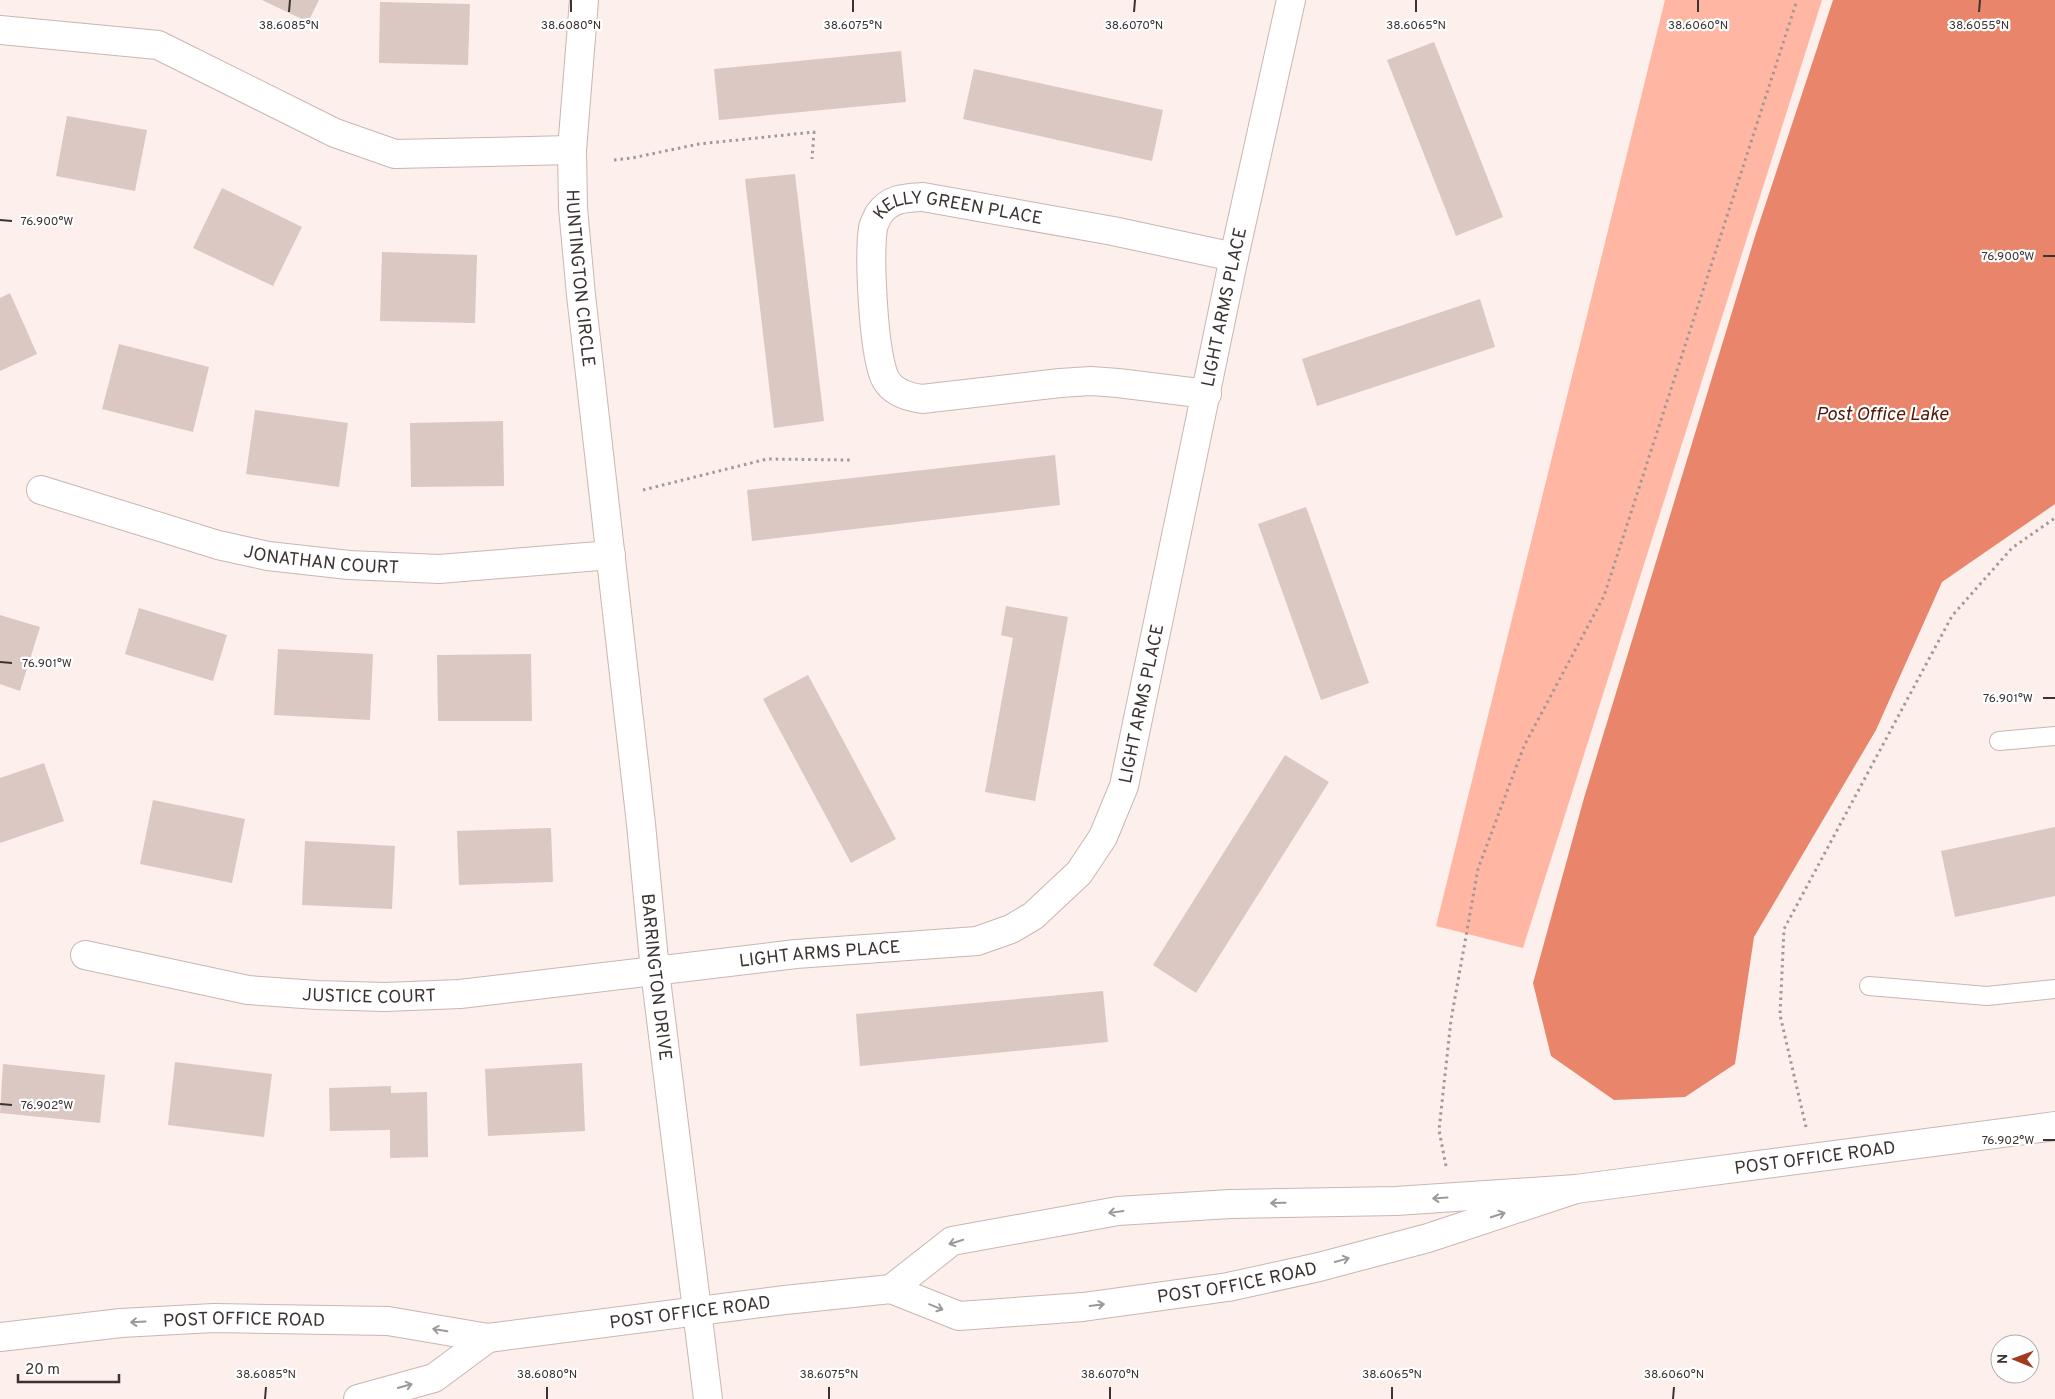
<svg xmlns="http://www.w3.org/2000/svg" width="2055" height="1399" font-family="Overpass,sans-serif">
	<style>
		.green { fill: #ffb6a2 }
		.water { fill: #e8856a }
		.building { fill: #dcc8c2 }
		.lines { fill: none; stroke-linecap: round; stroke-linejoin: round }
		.service-casing { stroke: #cab6b1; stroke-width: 20 }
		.minor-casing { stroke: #cab6b1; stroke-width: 30 }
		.tertiary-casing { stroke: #cab6b1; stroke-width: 30 }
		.path { stroke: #a39895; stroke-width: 3; stroke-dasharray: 2.5 4; stroke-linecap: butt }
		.service { stroke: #fff; stroke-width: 18 }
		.minor { stroke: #fff; stroke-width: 28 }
		.tertiary { stroke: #fff; stroke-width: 28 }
		.oneway { stroke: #9d9998 }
		.ticks { fill: none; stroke: #3b3331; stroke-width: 2 }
		.labels { text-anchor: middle; stroke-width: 4.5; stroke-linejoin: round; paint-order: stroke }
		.street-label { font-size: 18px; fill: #3b3331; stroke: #fff }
		.water-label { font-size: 19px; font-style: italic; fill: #541705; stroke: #fff }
		.ticks-label { font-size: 12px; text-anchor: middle; fill: #3b3331; stroke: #fff; stroke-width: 4.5; stroke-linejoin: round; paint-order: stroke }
	</style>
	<rect width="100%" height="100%" fill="#fcefec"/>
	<path class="green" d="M1665,0H1822L1523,948L1436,926Z"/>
	<path class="water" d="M1833,0H2055V504L1942,582L1876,730L1754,937L1735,1064L1685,1097L1614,1100L1551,1056L1533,983L1584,798L1756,233Z"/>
	<g class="building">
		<path d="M262,0H319L308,22Z"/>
		<path d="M380,2L470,4L468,65L379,63Z"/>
		<path d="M1434,42L1503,217L1456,236L1387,60Z"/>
		<path d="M901,51L906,102L719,120L714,69Z"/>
		<path d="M974,69L1163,110L1152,161L963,119Z"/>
		<path d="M67,116L147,130L135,191L56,176Z"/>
		<path d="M795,174L824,421L774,428L745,179Z"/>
		<path d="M222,188L302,227L273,286L193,248Z"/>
		<path d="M382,252L477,255L475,323L380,321Z"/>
		<path d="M10,293L37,354L0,371V298Z"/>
		<path d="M1480,299L1495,347L1317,406L1302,359Z"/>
		<path d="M119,344L209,367L193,432L102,409Z"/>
		<path d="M255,410L348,423L339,487L246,474Z"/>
		<path d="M503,421L504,486L411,487L410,423Z"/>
		<path d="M1055,455L1060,505L752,541L747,490Z"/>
		<path d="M1306,507L1369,683L1321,700L1258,524Z"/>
		<path d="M1006,606L1068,617L1035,801L985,792L1013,638L1001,635Z"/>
		<path d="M139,608L227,635L213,681L125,654Z"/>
		<path d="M0,615L40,627L20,691L0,684Z"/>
		<path d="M278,649L373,654L370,720L274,715Z"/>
		<path d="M531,654L532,721H438L437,655Z"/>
		<path d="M808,675L896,839L851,863L763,699Z"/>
		<path d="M1285,755L1329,782L1196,993L1153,965Z"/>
		<path d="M44,763L64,821L0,843V778Z"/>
		<path d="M153,800L245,819L232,883L140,864Z"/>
		<path d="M2055,827V896L1955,917L1941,851Z"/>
		<path d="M551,828L553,882L459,885L457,831Z"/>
		<path d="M305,841L395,846L392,909L302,905Z"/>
		<path d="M1103,991L1108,1042L860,1066L856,1014Z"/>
		<path d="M175,1062L272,1074L264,1137L168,1125Z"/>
		<path d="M582,1063L585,1131L488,1136L485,1069Z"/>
		<path d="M3,1064L105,1075L100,1123L0,1113Z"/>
		<path d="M391,1086V1093L427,1092L428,1157L390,1158V1130L330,1131L329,1088Z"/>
	</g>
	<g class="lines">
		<g class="service-casing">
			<g id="service">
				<path d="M1999,741L2055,736"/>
				<path d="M1869,986L1987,996L2055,989"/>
			</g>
		</g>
		<g class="minor-casing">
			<g id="minor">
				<path id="s1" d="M584,0L572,150L573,208L581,295L641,824L655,971L708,1399"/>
				<path d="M0,30L158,45L335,133L395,154L572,150"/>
				<path id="s2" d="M1207,394L1118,383L1091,381L1060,383L922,399C908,397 893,392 886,380C873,358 869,255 873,228C874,223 877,218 879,214C890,198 905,198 923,197L1113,231L1234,257"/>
				<path id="s3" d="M41,490L218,545L268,556L349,565L439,569L611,555"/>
				<path id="s4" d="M85,955L248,990L317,995L385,997L460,994L796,954L977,941L1011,929L1033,916L1079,873L1103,837L1124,786L1234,257L1291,0"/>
			</g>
		</g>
		<g class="tertiary-casing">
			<g id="tertiary">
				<path id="s5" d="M891,1289L952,1241L1118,1211L1230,1204L1396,1201L1576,1189L2055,1126"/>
				<path id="s6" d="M0,1337L121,1323L214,1318L388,1321L488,1338L785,1300L891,1289L959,1316L1083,1307L1228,1287L1319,1267L1428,1238L1576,1189"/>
				<path d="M358,1399L434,1378L488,1338"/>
			</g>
		</g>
		<g class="path">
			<path d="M614,160L632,158L699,144L814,132L812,159"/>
			<path d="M643,490L767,459L851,460"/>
			<path d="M1806,1127L1780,1015L1784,929L1952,616L2012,548L2055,518"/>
			<path d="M1446,1166L1439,1130L1451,1020L1478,869L1524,746L1604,596L1797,0"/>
		</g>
		<use href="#service" class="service"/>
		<use href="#minor" class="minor"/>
		<use href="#tertiary" class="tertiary"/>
	</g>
	<defs><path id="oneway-shaft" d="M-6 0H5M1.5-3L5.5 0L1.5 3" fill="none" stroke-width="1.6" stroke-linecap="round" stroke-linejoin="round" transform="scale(1.25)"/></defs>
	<g class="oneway">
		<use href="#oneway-shaft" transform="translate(1440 1198) rotate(176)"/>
		<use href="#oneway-shaft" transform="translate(1278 1203) rotate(179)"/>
		<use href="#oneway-shaft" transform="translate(1116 1212) rotate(172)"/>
		<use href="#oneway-shaft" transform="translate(1498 1215) rotate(-18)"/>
		<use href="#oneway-shaft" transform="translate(956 1242) rotate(162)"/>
		<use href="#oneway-shaft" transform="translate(1342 1260) rotate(-15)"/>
		<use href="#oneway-shaft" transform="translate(1097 1305) rotate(-7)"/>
		<use href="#oneway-shaft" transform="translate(936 1307) rotate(22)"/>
		<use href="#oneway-shaft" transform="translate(138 1322) rotate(177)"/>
		<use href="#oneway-shaft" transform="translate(440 1330) rotate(-170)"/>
		<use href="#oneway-shaft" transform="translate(405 1386) rotate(-16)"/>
	</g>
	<path class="ticks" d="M289,12L290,0M571,12V0M853,12V0M1134,12L1135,0M1416,12V0M1698,12V0M1979,12L1980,0M0,220L12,221M2043,256H2055M0,662L12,663M2043,698H2055M0,1104L12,1105M2043,1140H2055M265,1399L266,1387M547,1399V1387M829,1399V1387M1110,1399V1387M1392,1399V1387M1673,1399L1674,1387"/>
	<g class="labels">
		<g class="street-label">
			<text dy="6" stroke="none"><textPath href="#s2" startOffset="581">KELLY GREEN PLACE</textPath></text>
			<text dy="6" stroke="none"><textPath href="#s1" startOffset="279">HUNTINGTON CIRCLE</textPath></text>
			<text dy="6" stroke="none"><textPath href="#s4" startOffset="1611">LIGHT ARMS PLACE</textPath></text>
			<text dy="6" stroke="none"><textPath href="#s3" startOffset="290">JONATHAN COURT</textPath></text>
			<text dy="6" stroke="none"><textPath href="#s4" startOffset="1206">LIGHT ARMS PLACE</textPath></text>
			<text dy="6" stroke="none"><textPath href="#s4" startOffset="741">LIGHT ARMS PLACE</textPath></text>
			<text dy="6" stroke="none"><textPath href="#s1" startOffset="982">BARRINGTON DRIVE</textPath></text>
			<text dy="6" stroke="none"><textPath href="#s4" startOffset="288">JUSTICE COURT</textPath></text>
			<text dy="6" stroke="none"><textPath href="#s5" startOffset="946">POST OFFICE ROAD</textPath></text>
			<text dy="6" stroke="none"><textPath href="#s6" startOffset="1250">POST OFFICE ROAD</textPath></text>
			<text dy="6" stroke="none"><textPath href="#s6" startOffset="694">POST OFFICE ROAD</textPath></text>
			<text dy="6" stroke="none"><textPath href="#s6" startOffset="245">POST OFFICE ROAD</textPath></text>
		</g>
		<g class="water-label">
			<text x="1882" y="420">Post Office Lake</text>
		</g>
	</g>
	<g class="ticks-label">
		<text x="289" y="29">38.6085°N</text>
		<text x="571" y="29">38.6080°N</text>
		<text x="853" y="29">38.6075°N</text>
		<text x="1134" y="29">38.6070°N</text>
		<text x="1416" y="29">38.6065°N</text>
		<text x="1698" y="29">38.6060°N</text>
		<text x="1979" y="29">38.6055°N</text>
		<text x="47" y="225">76.900°W</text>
		<text x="2008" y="260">76.900°W</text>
		<text x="47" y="667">76.901°W</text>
		<text x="2008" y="702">76.901°W</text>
		<text x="47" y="1109">76.902°W</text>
		<text x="2008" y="1144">76.902°W</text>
		<text x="266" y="1378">38.6085°N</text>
		<text x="547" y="1378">38.6080°N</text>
		<text x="829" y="1378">38.6075°N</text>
		<text x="1110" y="1378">38.6070°N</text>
		<text x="1392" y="1378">38.6065°N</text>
		<text x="1674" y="1378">38.6060°N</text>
	</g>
	<g transform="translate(2015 1359) rotate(271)"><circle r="24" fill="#ffffff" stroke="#b1adad"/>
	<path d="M0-4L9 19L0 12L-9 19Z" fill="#a23a1d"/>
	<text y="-8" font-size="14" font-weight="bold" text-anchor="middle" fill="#3b3331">N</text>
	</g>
	<path d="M18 1374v8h101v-8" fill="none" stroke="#3b3331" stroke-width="2.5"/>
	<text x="25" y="1374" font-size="15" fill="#3b3331" stroke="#ffffff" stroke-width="4" paint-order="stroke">20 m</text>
</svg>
